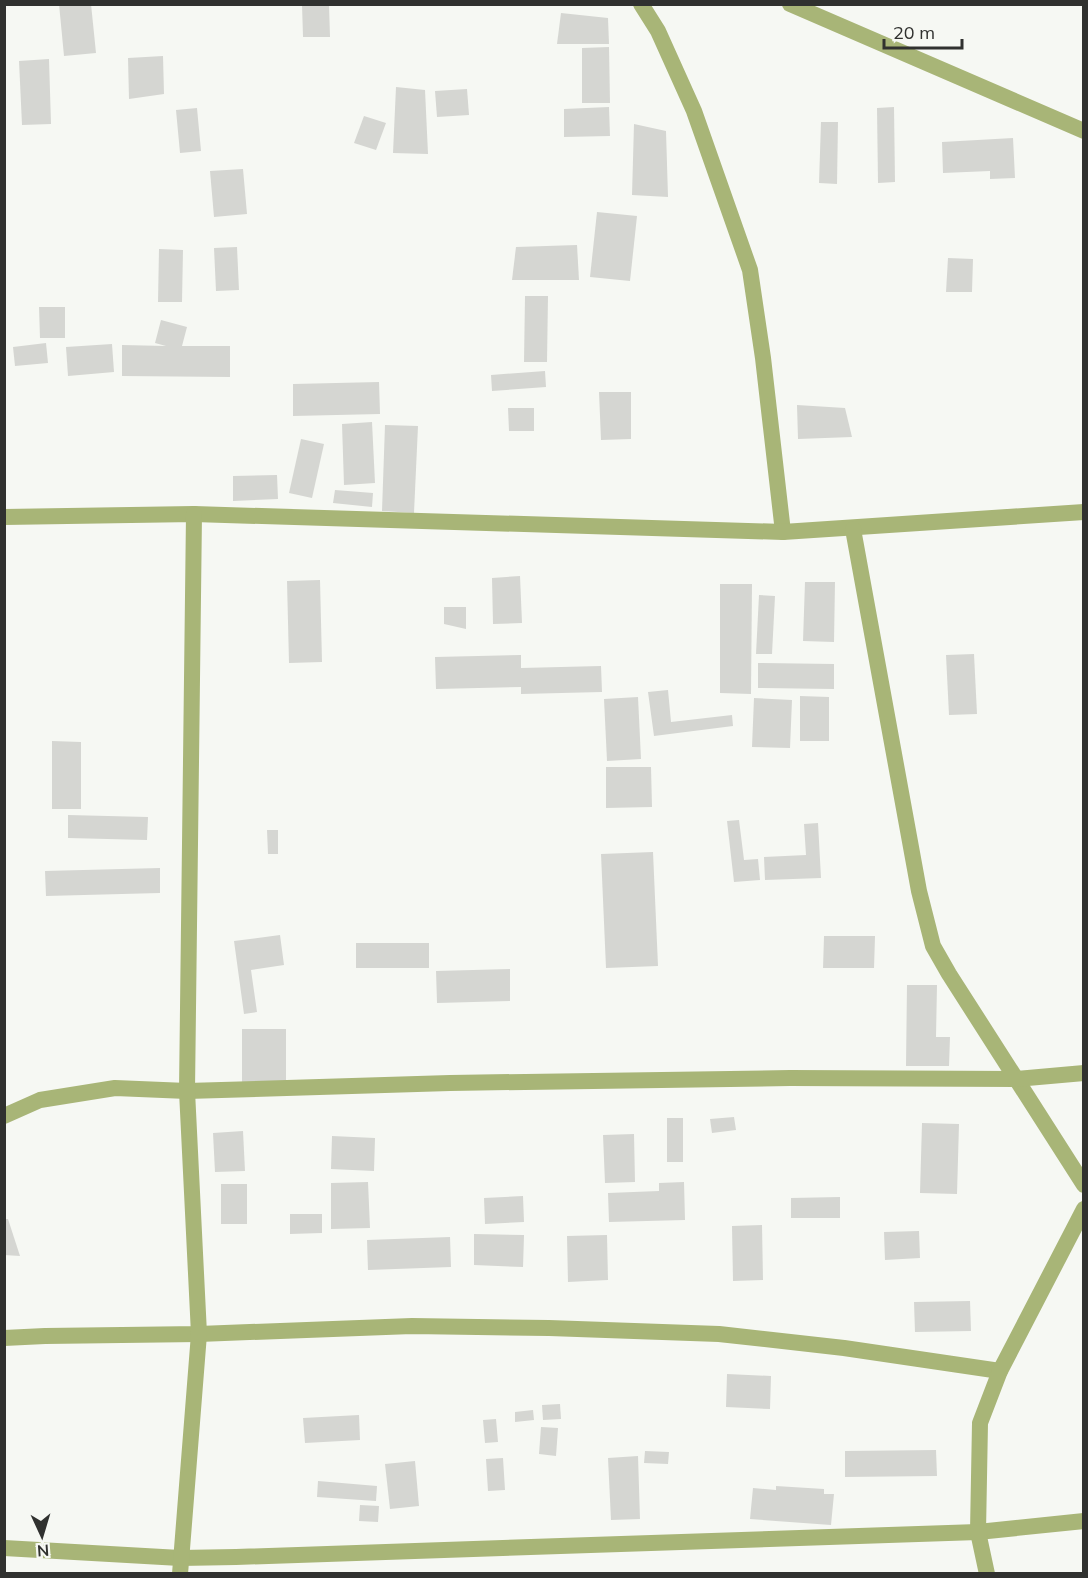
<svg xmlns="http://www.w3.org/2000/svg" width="1088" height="1578" font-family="Mulish,sans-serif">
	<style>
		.building { fill: #d5d6d2 }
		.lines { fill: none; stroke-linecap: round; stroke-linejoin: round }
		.minor { stroke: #a8b577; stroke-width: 16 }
	</style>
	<rect width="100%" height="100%" fill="#f6f8f3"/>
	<g class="building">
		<path d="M59,4H91L96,53L64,56Z"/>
		<path d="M302,4H329L330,37H303Z"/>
		<path d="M561,13L608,18L609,44H557Z"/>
		<path d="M609,47L610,103H582V48Z"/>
		<path d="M163,56L164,94L129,99L128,58Z"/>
		<path d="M49,59L51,124L22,125L19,61Z"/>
		<path d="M396,87L425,90L428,154L393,153Z"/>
		<path d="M467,89L469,115L437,117L435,91Z"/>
		<path d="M609,107L610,136L564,137V109Z"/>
		<path d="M894,107L895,182L878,183L877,108Z"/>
		<path d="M197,108L201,151L180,153L176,110Z"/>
		<path d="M364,116L386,123L376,150L354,143Z"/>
		<path d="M821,122H838L837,184L819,183Z"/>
		<path d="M634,124L666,131L668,197L632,195Z"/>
		<path d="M1013,138L1015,178L990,179V171L943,173L942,142Z"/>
		<path d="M243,169L247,214L214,217L210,171Z"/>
		<path d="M597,212L637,216L630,281L590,277Z"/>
		<path d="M577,245L579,280H512L516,247Z"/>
		<path d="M237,247L239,290L216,291L214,248Z"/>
		<path d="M159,249L183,250L182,302H158Z"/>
		<path d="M948,258L973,259L972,292H946Z"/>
		<path d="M525,296H548L547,362H524Z"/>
		<path d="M39,307H65V338H40Z"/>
		<path d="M161,320L187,327L182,346H230V377L122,376V345L166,346L155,343Z"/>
		<path d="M46,343L48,363L15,366L13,347Z"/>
		<path d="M112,344L114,372L68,376L66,347Z"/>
		<path d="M545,371L546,387L492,391L491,375Z"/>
		<path d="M379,382L380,414L293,416V384Z"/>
		<path d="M599,392H631V439L601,440Z"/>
		<path d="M797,405L845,408L852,437L798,439Z"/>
		<path d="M508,408H534V431H509Z"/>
		<path d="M372,422L375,483L344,485L342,424Z"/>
		<path d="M385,425L418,426L414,513L382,511Z"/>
		<path d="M301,439L324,444L312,498L289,493Z"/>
		<path d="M277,475L278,499L233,501V476Z"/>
		<path d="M335,490L373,493L372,507L333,503Z"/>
		<path d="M520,576L522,623L493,624L492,578Z"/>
		<path d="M320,580L322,662L289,663L287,581Z"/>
		<path d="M805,582H835L834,642L803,641Z"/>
		<path d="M720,584H752L751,694L720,693Z"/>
		<path d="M759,595L775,596L772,654H756Z"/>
		<path d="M444,607H466V629L444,624Z"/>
		<path d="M974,654L977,714L949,715L946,655Z"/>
		<path d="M521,655V668L601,666L602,692L521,694V687L436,689L435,657Z"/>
		<path d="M758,663L834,664V689L758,688Z"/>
		<path d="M668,690L671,722L732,715L733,726L654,736L648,692Z"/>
		<path d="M800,696L829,697V741H800Z"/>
		<path d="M638,697L641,759L607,761L604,699Z"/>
		<path d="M754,698L792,700L790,748L752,747Z"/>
		<path d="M52,741L81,742V809H52Z"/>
		<path d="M606,767H651L652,807L606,808Z"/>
		<path d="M68,815L148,817L147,840L68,838Z"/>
		<path d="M739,820L744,860L758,859L760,880L734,882L727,821Z"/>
		<path d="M818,823L821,878L765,880L764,857L806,855L804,824Z"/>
		<path d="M267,830H278V854H268Z"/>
		<path d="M653,852L658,966L606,968L601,854Z"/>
		<path d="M160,868V893L46,896L45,871Z"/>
		<path d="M280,935L284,965L251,970L257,1012L244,1014L234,941Z"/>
		<path d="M824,936H875L874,968H823Z"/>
		<rect x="356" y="943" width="73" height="25"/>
		<path d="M510,969V1001L437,1003L436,971Z"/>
		<path d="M907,985H937L936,1037H950L949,1066H906Z"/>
		<rect x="242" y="1029" width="44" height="56"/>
		<path d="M734,1117L736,1130L712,1133L710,1119Z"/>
		<rect x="667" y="1118" width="16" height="44"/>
		<path d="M922,1123L959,1124L957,1194L920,1193Z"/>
		<path d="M243,1131L245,1171L215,1172L213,1133Z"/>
		<path d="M634,1134L635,1182L605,1183L603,1135Z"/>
		<path d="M332,1136L375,1138L374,1171L331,1169Z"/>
		<path d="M368,1182L370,1228L331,1229V1183Z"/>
		<path d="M684,1182L685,1220L609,1222L608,1193L659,1191V1183Z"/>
		<rect x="221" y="1184" width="26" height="40"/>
		<path d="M523,1196L524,1222L485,1224L484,1198Z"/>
		<path d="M840,1197V1218H791V1198Z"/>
		<path d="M290,1214H322V1233L290,1234Z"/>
		<path d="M4,1219H8L20,1256L4,1255Z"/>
		<path d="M762,1225L763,1280L733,1281L732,1226Z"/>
		<path d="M919,1231L920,1258L885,1260L884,1232Z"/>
		<path d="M474,1234L524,1235L523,1267L474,1265Z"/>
		<path d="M607,1235L608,1280L568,1282L567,1236Z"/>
		<path d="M450,1237L451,1267L368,1270L367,1240Z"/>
		<path d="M970,1301L971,1331L915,1332L914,1302Z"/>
		<path d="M727,1374L771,1376L770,1409L726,1407Z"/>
		<path d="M560,1404L561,1419L543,1420L542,1405Z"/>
		<path d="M533,1410L534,1420L515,1422V1412Z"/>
		<path d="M359,1415L360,1440L305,1443L303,1418Z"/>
		<path d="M496,1419L498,1442L485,1443L483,1420Z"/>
		<path d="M541,1427L558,1428L556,1456L539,1454Z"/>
		<path d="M936,1450L937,1476L845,1477V1451Z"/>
		<path d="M645,1451L669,1452L668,1464L644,1463Z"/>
		<path d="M638,1456L640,1519L611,1520L608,1458Z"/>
		<path d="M503,1458L505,1490L488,1491L486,1459Z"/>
		<path d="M415,1461L419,1506L390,1509L385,1464Z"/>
		<path d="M318,1481L377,1486L376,1501L317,1497Z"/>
		<path d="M776,1486L824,1489V1494H834L831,1525L750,1519L753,1488L776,1490Z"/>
		<path d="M360,1505L379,1506L378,1522L359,1521Z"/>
	</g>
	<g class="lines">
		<g class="minor">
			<path d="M641,4L658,31L694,111L750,270L763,358L783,532"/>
			<path d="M790,4L1084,131"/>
			<path d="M4,517L194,514L783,532L1084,512"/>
			<path d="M853,529L919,891L933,946L949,974L1084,1185"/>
			<path d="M4,1116L40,1100L115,1088L187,1091L450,1083L790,1078L1016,1079L1084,1073"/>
			<path d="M4,1338L45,1336L199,1334L412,1326L549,1328L719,1334L844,1348L1000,1371"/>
			<path d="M4,1548L180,1558L236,1557L978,1532L1084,1521"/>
			<path d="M180,1574L199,1334L187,1091L194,514"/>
			<path d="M987,1574L978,1532L980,1423L1000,1371L1084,1209"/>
		</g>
	</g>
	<rect width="1088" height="1578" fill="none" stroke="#30312f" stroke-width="12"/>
	<g transform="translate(42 1536) rotate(176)" stroke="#f6f8f3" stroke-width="4.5" paint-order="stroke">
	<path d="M0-4.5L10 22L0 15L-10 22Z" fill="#30312f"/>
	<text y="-9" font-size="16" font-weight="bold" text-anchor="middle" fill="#30312f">N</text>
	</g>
	<path d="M884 39v9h78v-9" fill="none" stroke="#30312f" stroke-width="3"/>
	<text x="893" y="39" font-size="18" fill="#30312f" stroke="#f6f8f3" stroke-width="4.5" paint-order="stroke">20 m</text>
</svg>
